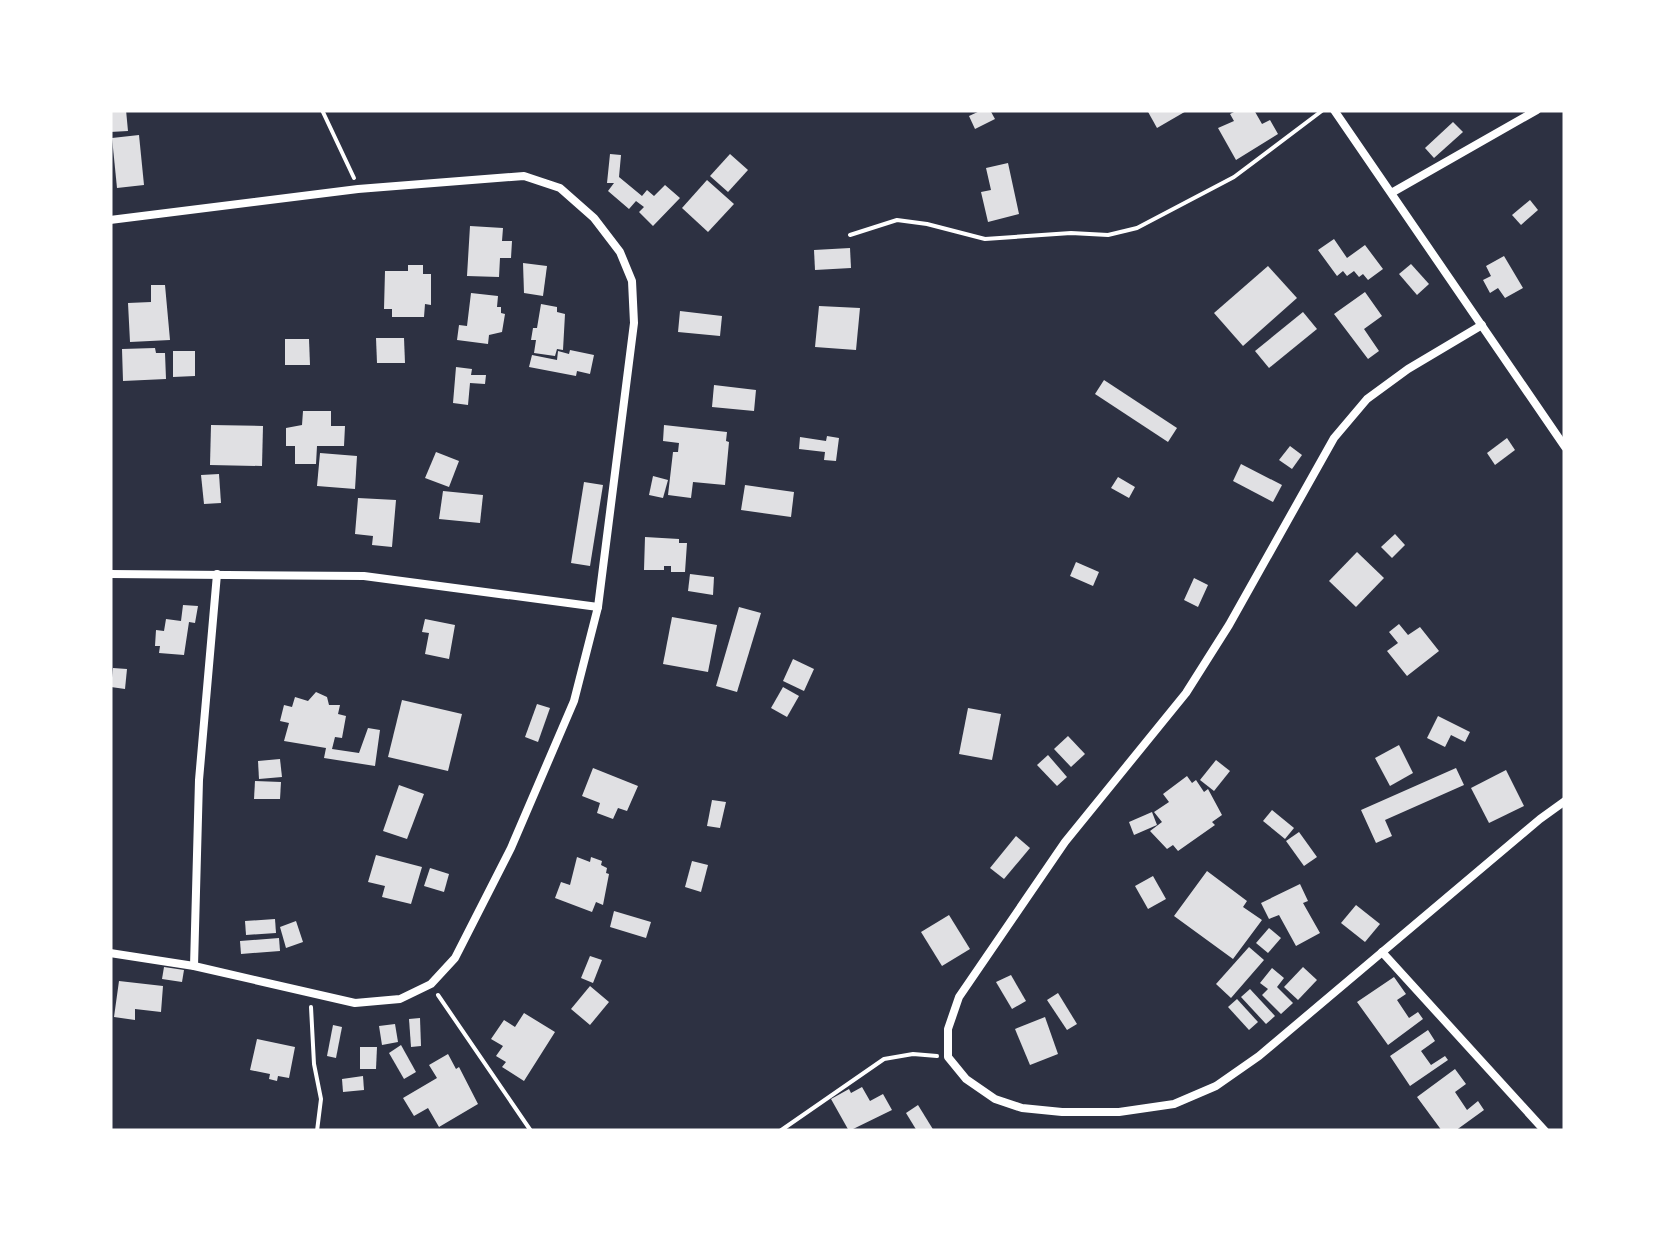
<svg xmlns="http://www.w3.org/2000/svg" width="1675" height="1241" font-family="Karla,sans-serif">
	<style>
		.building { fill: #e0e0e3 }
		.lines { fill: none; stroke-linecap: round; stroke-linejoin: round }
		.path { stroke: #fff; stroke-width: 4 }
		.minor { stroke: #fff; stroke-width: 8 }
	</style>
	<rect width="100%" height="100%" fill="#2d3142"/>
	<g class="building">
		<path d="M110,110H126L128,131L110,132Z"/>
		<path d="M982,110H990L995,119L975,129L969,116Z"/>
		<path d="M1147,110H1188L1157,128Z"/>
		<path d="M1238,110H1254L1262,124L1270,120L1278,134L1236,160L1218,128L1234,121L1230,114Z"/>
		<path d="M1453,122L1463,132L1434,158L1425,148Z"/>
		<path d="M139,135L144,185L117,188L112,138Z"/>
		<path d="M610,154L621,155L619,177L642,196L647,190L654,196L665,185L680,198L653,226L639,212L644,207L636,201L629,209L608,191L614,183H607Z"/>
		<path d="M730,154L748,170L728,192L710,176Z"/>
		<path d="M1008,163L1019,214L988,222L981,192L991,190L986,168Z"/>
		<path d="M707,180L734,204L708,232L682,208Z"/>
		<path d="M1530,200L1538,210L1521,225L1512,215Z"/>
		<path d="M470,226L503,228L502,241H512L511,258H500L499,277L467,276Z"/>
		<path d="M1334,239L1347,258L1365,245L1383,269L1368,280L1363,274L1359,277L1354,271L1347,276L1343,271L1337,276L1318,250Z"/>
		<path d="M850,248L851,268L815,270L814,250Z"/>
		<path d="M1504,256L1523,288L1505,298L1498,288L1490,293L1483,280L1491,276L1486,266Z"/>
		<path d="M523,263L547,266L543,296L524,293Z"/>
		<path d="M1411,264L1429,284L1417,295L1399,274Z"/>
		<path d="M408,265H423V274H431V305L425,304L424,317H392V309H384L385,271H408Z"/>
		<path d="M1268,266L1297,298L1243,346L1214,313Z"/>
		<path d="M151,285H165L170,340L130,342L128,303L151,302Z"/>
		<path d="M1365,292L1382,316L1364,329L1379,351L1368,359L1334,314Z"/>
		<path d="M471,293L498,296L497,307H501V313L505,314L502,332L489,335L488,344L457,340L459,325L467,326Z"/>
		<path d="M541,304L557,307V312L565,314L563,350L557,349L555,356L534,353L536,340H531L533,328H537Z"/>
		<path d="M819,306L860,308L856,350L815,347Z"/>
		<path d="M680,311L722,316L720,336L678,332Z"/>
		<path d="M1303,312L1317,329L1269,368L1255,351Z"/>
		<path d="M376,338H404L405,363H377Z"/>
		<path d="M285,339H309L310,365H285Z"/>
		<path d="M155,348L156,353H165L166,379L123,381L122,349Z"/>
		<path d="M570,350L594,355L590,374L577,371L576,376L529,367L532,355L557,360L558,351L569,354Z"/>
		<path d="M173,351H195V376L173,377Z"/>
		<path d="M456,367L472,369L471,375H486L485,384L470,383L468,405L453,403Z"/>
		<path d="M1104,380L1177,428L1168,442L1095,394Z"/>
		<path d="M714,385L756,390L754,411L712,407Z"/>
		<path d="M303,411H331V426H345L344,446H317L316,464H295V446H286V428L302,425Z"/>
		<path d="M211,425L263,426L262,466L210,465Z"/>
		<path d="M664,425L727,432L726,441L729,442L725,485L693,482L691,498L668,495L673,452H678L679,443L663,441Z"/>
		<path d="M827,436L839,438L836,461L824,460L825,452L799,449L800,437L826,441Z"/>
		<path d="M1507,438L1515,450L1495,465L1487,453Z"/>
		<path d="M1290,446L1302,455L1292,469L1279,460Z"/>
		<path d="M436,452L459,461L449,487L425,478Z"/>
		<path d="M320,453L357,456L355,489L317,486Z"/>
		<path d="M1241,464L1282,485L1273,502L1233,481Z"/>
		<path d="M219,474L221,503L204,504L201,475Z"/>
		<path d="M653,476L668,480L663,498L649,495Z"/>
		<path d="M1118,477L1135,487L1129,498L1111,488Z"/>
		<path d="M584,482L603,485L590,566L571,563Z"/>
		<path d="M745,485L794,492L791,517L741,510Z"/>
		<path d="M443,491L483,495L480,523L439,519Z"/>
		<path d="M358,498L396,500L392,547L372,545L373,536L355,534Z"/>
		<path d="M1395,534L1405,545L1392,558L1381,547Z"/>
		<path d="M645,537L679,539V543H687L685,572H671V566H664V570H644Z"/>
		<path d="M1357,552L1384,578L1356,607L1329,581Z"/>
		<path d="M1076,562L1099,572L1093,586L1070,576Z"/>
		<path d="M690,574L714,577L713,595L688,591Z"/>
		<path d="M1194,578L1208,585L1198,607L1184,600Z"/>
		<path d="M183,605L198,606L195,623L189,622L184,655L159,653L160,646H155L156,630L164,631L166,619L181,621Z"/>
		<path d="M739,607L761,613L737,692L716,686Z"/>
		<path d="M672,617L717,625L708,672L663,664Z"/>
		<path d="M425,619L455,625L449,659L425,654L429,633L422,632Z"/>
		<path d="M1399,624L1408,635L1420,627L1439,651L1407,676L1387,651L1398,643L1389,632Z"/>
		<path d="M793,659L814,669L804,691L783,681Z"/>
		<path d="M113,668L127,669L125,689L111,687Z"/>
		<path d="M783,687L799,696L787,717L771,708Z"/>
		<path d="M316,692L327,697L329,705H340L338,714L346,716L342,738L335,737L332,749L359,753L368,728L380,730L375,766L324,758L326,748L284,741L289,723L280,721L284,705L292,707L295,697L308,701Z"/>
		<path d="M402,700L462,714L448,771L388,757Z"/>
		<path d="M537,704L550,708L538,742L525,737Z"/>
		<path d="M968,708L1001,714L992,760L959,754Z"/>
		<path d="M1438,716L1470,732L1465,742L1451,735L1445,747L1427,738Z"/>
		<path d="M1068,736L1085,754L1071,767L1054,749Z"/>
		<path d="M1399,745L1413,773L1390,786L1375,758Z"/>
		<path d="M1048,755L1067,777L1057,786L1037,765Z"/>
		<path d="M280,759L282,777L259,779L258,761Z"/>
		<path d="M1216,760L1230,771L1214,791L1200,780Z"/>
		<path d="M593,768L638,786L627,811L618,808L613,819L597,813L600,803L582,796Z"/>
		<path d="M1456,768L1464,785L1385,820L1392,836L1376,843L1361,810Z"/>
		<path d="M1506,770L1524,806L1489,823L1471,788Z"/>
		<path d="M1187,776L1192,783L1196,780L1204,792L1208,789L1222,815L1212,822L1215,825L1178,851L1173,845L1167,849L1150,831L1162,822L1154,812L1169,802L1163,794Z"/>
		<path d="M255,781L281,782L280,799H254Z"/>
		<path d="M399,785L424,794L407,839L383,831Z"/>
		<path d="M712,800L726,802L720,828L707,826Z"/>
		<path d="M1272,810L1294,828L1285,839L1263,821Z"/>
		<path d="M1152,812L1157,825L1134,835L1129,822Z"/>
		<path d="M1299,832L1317,857L1304,866L1286,841Z"/>
		<path d="M1016,836L1030,848L1004,879L990,868Z"/>
		<path d="M376,855L422,867L411,904L382,897L385,886L368,882Z"/>
		<path d="M577,857L590,862L591,857L602,861L601,865L607,868L606,873L609,874L603,905L596,902L592,912L555,898L561,882L570,885Z"/>
		<path d="M692,861L708,865L701,892L685,887Z"/>
		<path d="M430,868L449,874L444,892L424,886Z"/>
		<path d="M1207,871L1247,901L1243,907L1262,920L1233,959L1174,916Z"/>
		<path d="M1153,876L1166,899L1148,909L1135,886Z"/>
		<path d="M1300,884L1308,901L1303,903L1320,933L1296,946L1279,915L1269,919L1261,903Z"/>
		<path d="M1356,905L1380,924L1365,942L1341,923Z"/>
		<path d="M614,911L651,922L646,938L610,927Z"/>
		<path d="M949,915L970,949L942,966L921,932Z"/>
		<path d="M275,919L276,933L246,935L245,921Z"/>
		<path d="M296,921L303,942L286,948L280,927Z"/>
		<path d="M1269,928L1281,938L1268,953L1256,943Z"/>
		<path d="M279,938L280,951L241,954L240,941Z"/>
		<path d="M1249,947L1264,960L1231,998L1216,984Z"/>
		<path d="M590,956L602,960L593,983L581,978Z"/>
		<path d="M164,967L184,970L182,982L162,979Z"/>
		<path d="M1303,967L1317,980L1298,1000L1284,987Z"/>
		<path d="M1272,968L1284,978L1277,987L1293,1003L1281,1014L1262,995L1268,989L1260,983Z"/>
		<path d="M1011,975L1026,1001L1012,1009L996,982Z"/>
		<path d="M1394,977L1406,994L1397,1000L1409,1018L1418,1012L1423,1019L1388,1045L1357,1002Z"/>
		<path d="M119,981L163,986L161,1012L135,1009V1020L114,1017Z"/>
		<path d="M590,986L609,1002L590,1025L571,1009Z"/>
		<path d="M1250,989L1275,1016L1266,1024L1241,997Z"/>
		<path d="M1058,993L1077,1024L1067,1030L1047,1000Z"/>
		<path d="M1237,999L1258,1022L1249,1030L1228,1007Z"/>
		<path d="M524,1013L555,1032L524,1081L502,1067L506,1062L496,1056L503,1046L491,1039L504,1020L515,1027Z"/>
		<path d="M1045,1017L1058,1054L1030,1065L1015,1029Z"/>
		<path d="M420,1018L421,1046L411,1047L409,1019Z"/>
		<path d="M395,1024L398,1042L382,1045L379,1026Z"/>
		<path d="M333,1025L342,1027L336,1058L327,1056Z"/>
		<path d="M1428,1030L1435,1041L1421,1051L1431,1065L1445,1056L1448,1060L1410,1086L1390,1056Z"/>
		<path d="M257,1039L295,1047L289,1078L278,1076L277,1081L269,1079L270,1074L250,1070Z"/>
		<path d="M401,1045L416,1072L404,1079L389,1053Z"/>
		<path d="M360,1047H377L376,1069H360Z"/>
		<path d="M448,1054L456,1069L459,1067L478,1104L439,1127L428,1108L414,1116L403,1098L437,1078L429,1065Z"/>
		<path d="M1455,1069L1466,1084L1455,1092L1467,1110L1478,1101L1484,1110L1455,1131H1442L1417,1097Z"/>
		<path d="M363,1076L364,1090L343,1092L342,1079Z"/>
		<path d="M862,1087L870,1101L883,1094L892,1110L849,1131L831,1099L849,1089L851,1093Z"/>
		<path d="M918,1105L934,1131H917L906,1113Z"/>
	</g>
	<g class="lines">
		<g class="path">
			<path d="M322,110L354,178"/>
			<path d="M850,235L897,220L927,224L985,239L1071,233L1108,235L1137,228L1234,177L1323,110"/>
			<path d="M438,995L531,1131"/>
			<path d="M311,1007L314,1064L321,1099L317,1131"/>
			<path d="M780,1131L884,1059L913,1054L937,1056"/>
		</g>
		<g class="minor">
			<path d="M1334,110L1565,447"/>
			<path d="M1393,192L1537,110"/>
			<path d="M110,220L358,189L524,176L560,188L594,218L620,252L632,281L634,323L598,607L574,701L511,848L455,958L431,984L400,999L355,1003L194,966L110,953"/>
			<path d="M1482,325L1408,369L1367,399L1334,438L1229,625L1186,693L1065,842L959,997L948,1029V1057L966,1079L995,1099L1022,1108L1062,1112H1119L1174,1104L1216,1086L1259,1056L1540,819L1565,801"/>
			<path d="M110,574L364,576L598,607"/>
			<path d="M1382,952L1545,1131"/>
			<path d="M194,966L199,780L217,574"/>
		</g>
	</g>
	<rect width="1675" height="1241" fill="none" stroke="#ffffff" stroke-width="225"/>
</svg>
